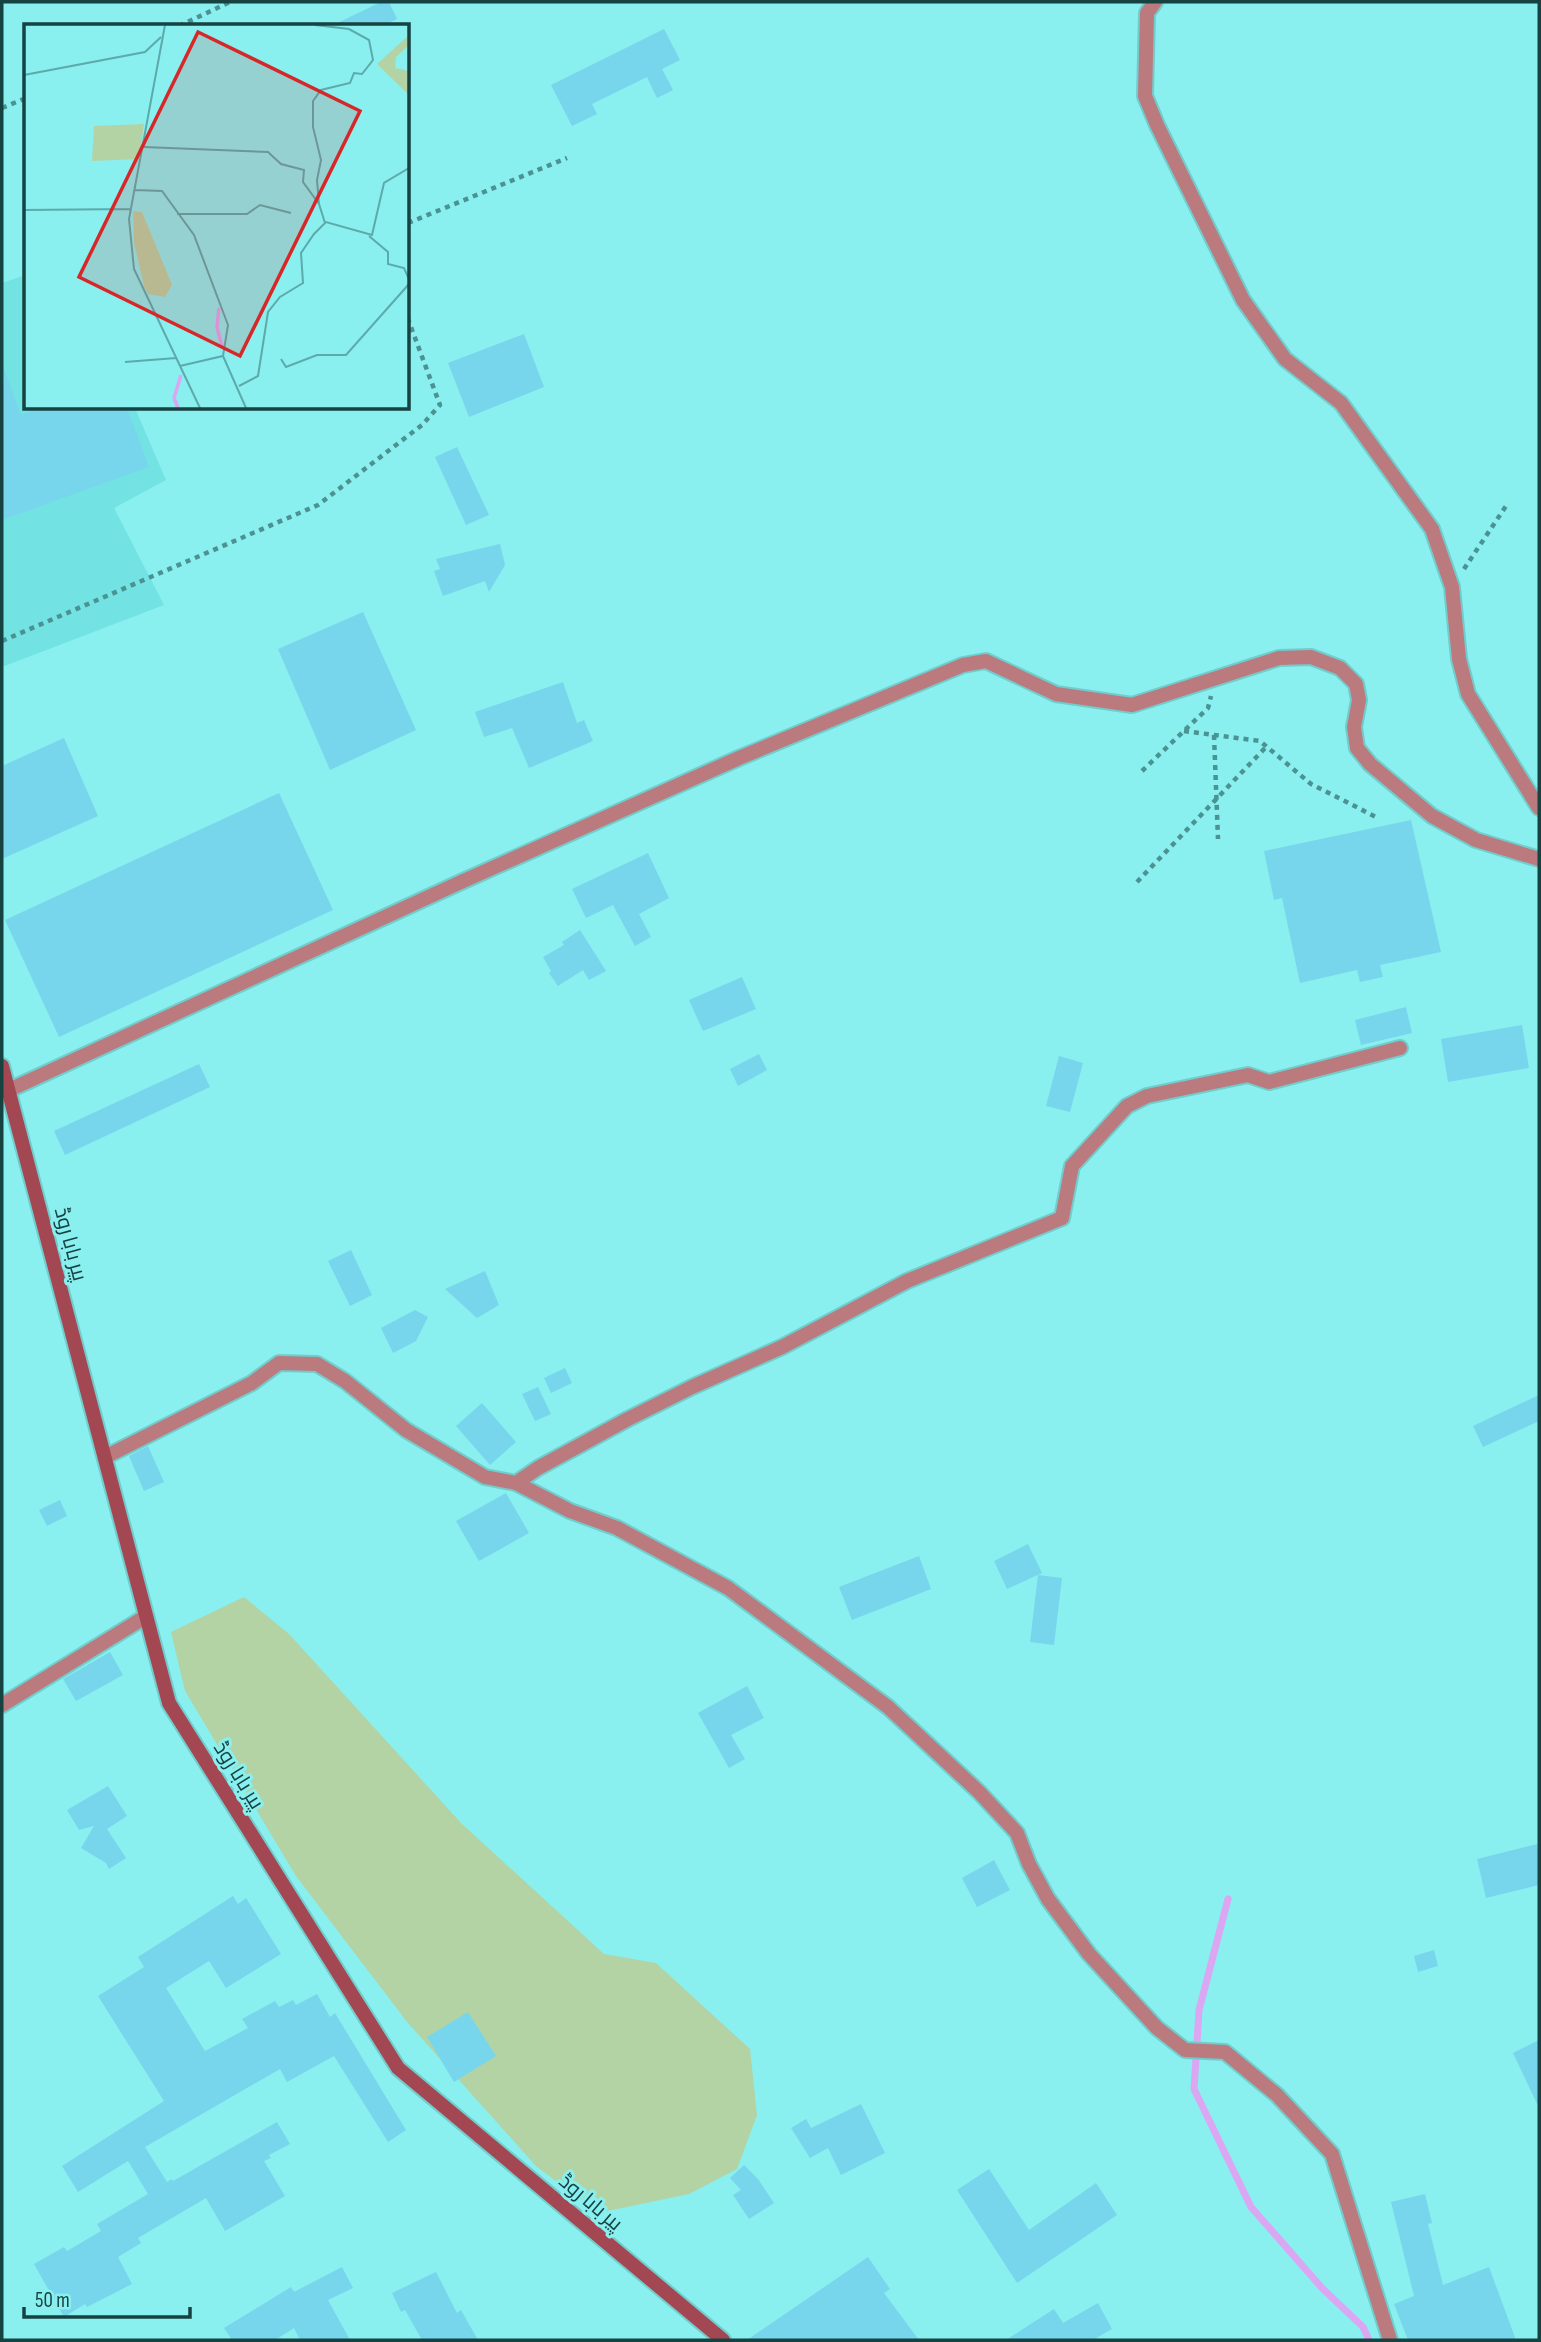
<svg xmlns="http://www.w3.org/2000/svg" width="1541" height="2342" font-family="'Sofia Sans Condensed',Cairo,sans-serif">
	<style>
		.built { fill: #72e2e2 }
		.green { fill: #b3d3a4 }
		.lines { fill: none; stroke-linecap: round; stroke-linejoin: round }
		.stream { stroke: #dba6f2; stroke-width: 7 }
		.building { fill: #78d6ec }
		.minor-casing { stroke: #73cccc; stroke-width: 18 }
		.secondary-casing { stroke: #73cccc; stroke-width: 18 }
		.path { stroke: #4b9292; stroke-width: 4.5; stroke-dasharray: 5 5; stroke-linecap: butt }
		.minor { stroke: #ba7a7e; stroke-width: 14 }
		.secondary { stroke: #a34752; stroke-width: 14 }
		.labels { text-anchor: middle; stroke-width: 6; stroke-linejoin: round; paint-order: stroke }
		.street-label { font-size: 21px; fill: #164242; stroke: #8aefef }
		.inset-river { fill: none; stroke: #dba6f2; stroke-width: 3.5 }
		.inset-road { fill: none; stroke: #5caaaa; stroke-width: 2 }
		.view { fill: #d62828; fill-opacity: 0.15; stroke: #d62828; stroke-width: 3.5 }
		.inset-edge { fill: none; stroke: #164242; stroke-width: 3.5 }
	</style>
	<rect width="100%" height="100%" fill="#8aefef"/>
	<path class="built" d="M26,275V408H135L166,480L114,508L164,605L2,667V283Z"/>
	<path class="green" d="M244,1597L289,1634L462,1824L604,1954L656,1963L750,2049L757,2115L737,2169L689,2194L598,2213L536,2166L407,2022L296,1876L185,1691L171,1632Z"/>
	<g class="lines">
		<path class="stream" d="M1228,1899L1199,2010L1194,2089L1251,2207L1322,2288L1363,2327L1369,2340"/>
	</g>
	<g class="building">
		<path d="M381,2H389L397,19L382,26H331Z"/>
		<path d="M664,29L680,60L662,69L673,90L657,98L647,77L592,104L597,114L572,126L551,85Z"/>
		<path d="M524,334L544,387L469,417L448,363Z"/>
		<path d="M2,369H4L21,415L41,408H127L149,467L2,520Z"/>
		<path d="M457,447L489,515L466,525L435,457Z"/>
		<path d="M500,544L505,565L489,592L485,581L443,596L434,571L440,569L436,559Z"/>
		<path d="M363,612L416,730L330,770L278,649Z"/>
		<path d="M563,682L577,723L584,720L593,741L529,768L512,728L484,737L475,712Z"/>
		<path d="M64,738L98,816L2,859V766Z"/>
		<path d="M279,793L333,910L59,1037L5,920Z"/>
		<path d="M1411,820L1441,952L1380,965L1383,977L1360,982L1357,970L1300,983L1282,898L1274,900L1264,851Z"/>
		<path d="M648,853L669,898L639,914L651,937L635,946L613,905L586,918L572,889Z"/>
		<path d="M580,930L606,971L589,980L583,970L558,986L549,973L551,971L543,957L564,945L562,942Z"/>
		<path d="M742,977L756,1009L703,1031L689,1000Z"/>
		<path d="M1406,1007L1412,1033L1361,1045L1355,1020Z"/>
		<path d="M1522,1025L1529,1068L1448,1082L1441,1039Z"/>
		<path d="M759,1054L767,1070L738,1086L730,1069Z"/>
		<path d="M1059,1056L1083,1063L1070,1112L1046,1106Z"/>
		<path d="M199,1064L210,1087L65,1155L54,1131Z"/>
		<path d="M351,1250L372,1295L350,1306L328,1261Z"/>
		<path d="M485,1271L499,1305L477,1318L445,1289Z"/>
		<path d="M415,1310L428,1317L416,1341L393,1353L381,1328Z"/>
		<path d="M565,1368L572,1383L551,1393L544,1378Z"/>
		<path d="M538,1387L551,1414L535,1421L522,1394Z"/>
		<path d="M1539,1395V1421L1483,1447L1473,1426Z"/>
		<path d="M482,1403L516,1442L490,1465L456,1426Z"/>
		<path d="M148,1446L164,1482L144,1491L129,1456Z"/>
		<path d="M506,1493L529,1533L479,1561L456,1521Z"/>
		<path d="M60,1500L67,1516L47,1526L39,1510Z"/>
		<path d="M1028,1544L1042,1573L1007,1589L994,1561Z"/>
		<path d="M919,1556L931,1589L852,1620L839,1587Z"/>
		<path d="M1038,1575L1062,1578L1054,1645L1030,1642Z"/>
		<path d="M110,1652L123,1675L76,1701L63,1679Z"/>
		<path d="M747,1686L764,1718L731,1735L745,1759L729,1768L698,1713Z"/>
		<path d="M108,1786L127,1816L107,1829L126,1858L109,1869L106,1863L81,1848L94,1826L79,1830L67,1810Z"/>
		<path d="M1537,1844L1539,1854V1885L1486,1898L1477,1859Z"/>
		<path d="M994,1860L1010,1890L977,1907L962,1878Z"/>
		<path d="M233,1896L238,1904L246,1898L281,1954L226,1988L209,1961L166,1988L205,2051L248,2028L242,2019L275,2001L279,2007L293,2000L296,2005L317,1994L330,2017L335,2013L406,2130L388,2142L334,2056L287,2082L280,2069L145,2147L167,2182L172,2179L173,2181L277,2122L290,2144L269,2155L271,2158L264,2161L285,2196L225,2231L206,2198L138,2238L141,2243L118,2257L132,2284L87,2307L85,2304L64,2317L34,2264L64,2247L67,2251L101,2231L97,2224L148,2194L128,2161L78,2192L62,2166L164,2101L98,1996L144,1967L138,1957Z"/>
		<path d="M1434,1950L1438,1966L1418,1972L1414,1956Z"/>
		<path d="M468,2012L496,2056L454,2082L427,2037Z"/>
		<path d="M1539,2040V2108L1513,2053Z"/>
		<path d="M861,2104L885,2153L841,2175L828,2148L810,2158L791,2128L806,2119L811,2128Z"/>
		<path d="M744,2165L758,2179L774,2203L749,2219L733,2195L741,2190L730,2178Z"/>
		<path d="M989,2169L1029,2230L1096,2183L1117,2215L1017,2283L957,2190Z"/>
		<path d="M1425,2194L1432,2223L1428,2224L1443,2285L1489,2267L1516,2340H1408L1394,2304L1414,2296L1391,2202Z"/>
		<path d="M868,2257L890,2289L884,2293L919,2340H747Z"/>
		<path d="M342,2267L353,2288L328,2300L350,2340H300L294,2328L275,2340H232L224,2328L291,2287L294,2292Z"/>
		<path d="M436,2272L457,2313L461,2310L478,2340H422L405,2310L401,2312L392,2293Z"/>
		<path d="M1098,2303L1112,2329L1093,2340H1006L1054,2309L1063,2323Z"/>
	</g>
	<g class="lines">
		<g class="minor-casing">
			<g id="minor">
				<path d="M1155,2L1147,13L1145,96L1157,125L1243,300L1285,359L1341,403L1432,529L1452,587L1459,659L1468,694L1539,808"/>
				<path d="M9,1090L461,882L739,758L963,665L986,661L1056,694L1132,705L1279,658L1311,657L1340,668L1356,684L1359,700L1354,727L1357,748L1370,764L1432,816L1476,840L1539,859"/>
				<path d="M105,1457L252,1383L279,1363L317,1364L345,1381L406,1430L485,1477L516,1483L570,1511L617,1528L728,1588L888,1707L979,1792L1017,1833L1029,1864L1048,1899L1089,1954L1157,2028L1185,2050L1225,2052L1277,2095L1332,2154L1390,2340"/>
				<path d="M516,1483L538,1468L628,1419L692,1387L782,1347L907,1281L1062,1218L1072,1166L1127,1106L1147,1096L1248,1075L1269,1082L1400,1048"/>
				<path d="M2,1705L145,1617"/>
			</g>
		</g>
		<g class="secondary-casing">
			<path id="secondary" d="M2,1066L169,1703L398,2068L723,2340"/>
		</g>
		<g class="path">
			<path d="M179,26L230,2"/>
			<path d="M2,108L26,98"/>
			<path d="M408,223L567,158"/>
			<path d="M1464,569L1506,506"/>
			<path d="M2,641L318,505L422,425L440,405L408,319"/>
			<path d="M1184,731L1260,741L1311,784L1378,818"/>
			<path d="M1214,735L1218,839"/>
			<path d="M1142,771L1208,708L1211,696"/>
			<path d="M1137,882L1266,747"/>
		</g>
		<use href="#minor" class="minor"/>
		<use href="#secondary" class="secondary"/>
	</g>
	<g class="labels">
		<g class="street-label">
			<text transform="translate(71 1244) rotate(75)" y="7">پیر بابا روڈ</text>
			<text transform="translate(239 1775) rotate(58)" y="7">پیر بابا روڈ</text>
			<text transform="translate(591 2202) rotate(40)" y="7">پیر بابا روڈ</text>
		</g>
	</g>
	<g transform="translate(24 24)">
		<rect width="385" height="385" fill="#8aefef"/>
		<path d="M385,11V21L372,33L371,44L385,47V71L353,40ZM120,100L115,135L68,137L70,102ZM109,187L118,188L148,261L141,273L124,270L120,262L110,219Z" fill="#b3d3a4"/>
		<path class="inset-river" d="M195,284L193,303L198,323M154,384L150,374L157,351"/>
		<path class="inset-road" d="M141,1L105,195L110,245L176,384M291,1L325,5L345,16L349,36L338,50L330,49L326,59L297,66L289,77V103L297,136L293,156L295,180M0,51L121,28L137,13M120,123L244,128L257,140L280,146L279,158L295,180L301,199M111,166L138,167L170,211L204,301L199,332M0,186L107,185M153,190H223L236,181L267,189M345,212L364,228V240L380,244L385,255M257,335L262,343L293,331H322L385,260M101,338L152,334M156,342L199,332L222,384M215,362L234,352L244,288L256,273L279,259L277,229L290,210L302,198L348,211L360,159L385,144"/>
		<path class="view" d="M174,8L336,87L216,332L55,253Z"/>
		<rect width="385" height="385" class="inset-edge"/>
	</g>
	<rect width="1541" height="2342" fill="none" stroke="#164242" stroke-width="7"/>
	<path d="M24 2307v10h166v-10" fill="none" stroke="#164242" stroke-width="3.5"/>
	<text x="35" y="2307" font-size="21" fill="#164242" stroke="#8aefef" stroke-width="5" paint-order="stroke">50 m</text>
</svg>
